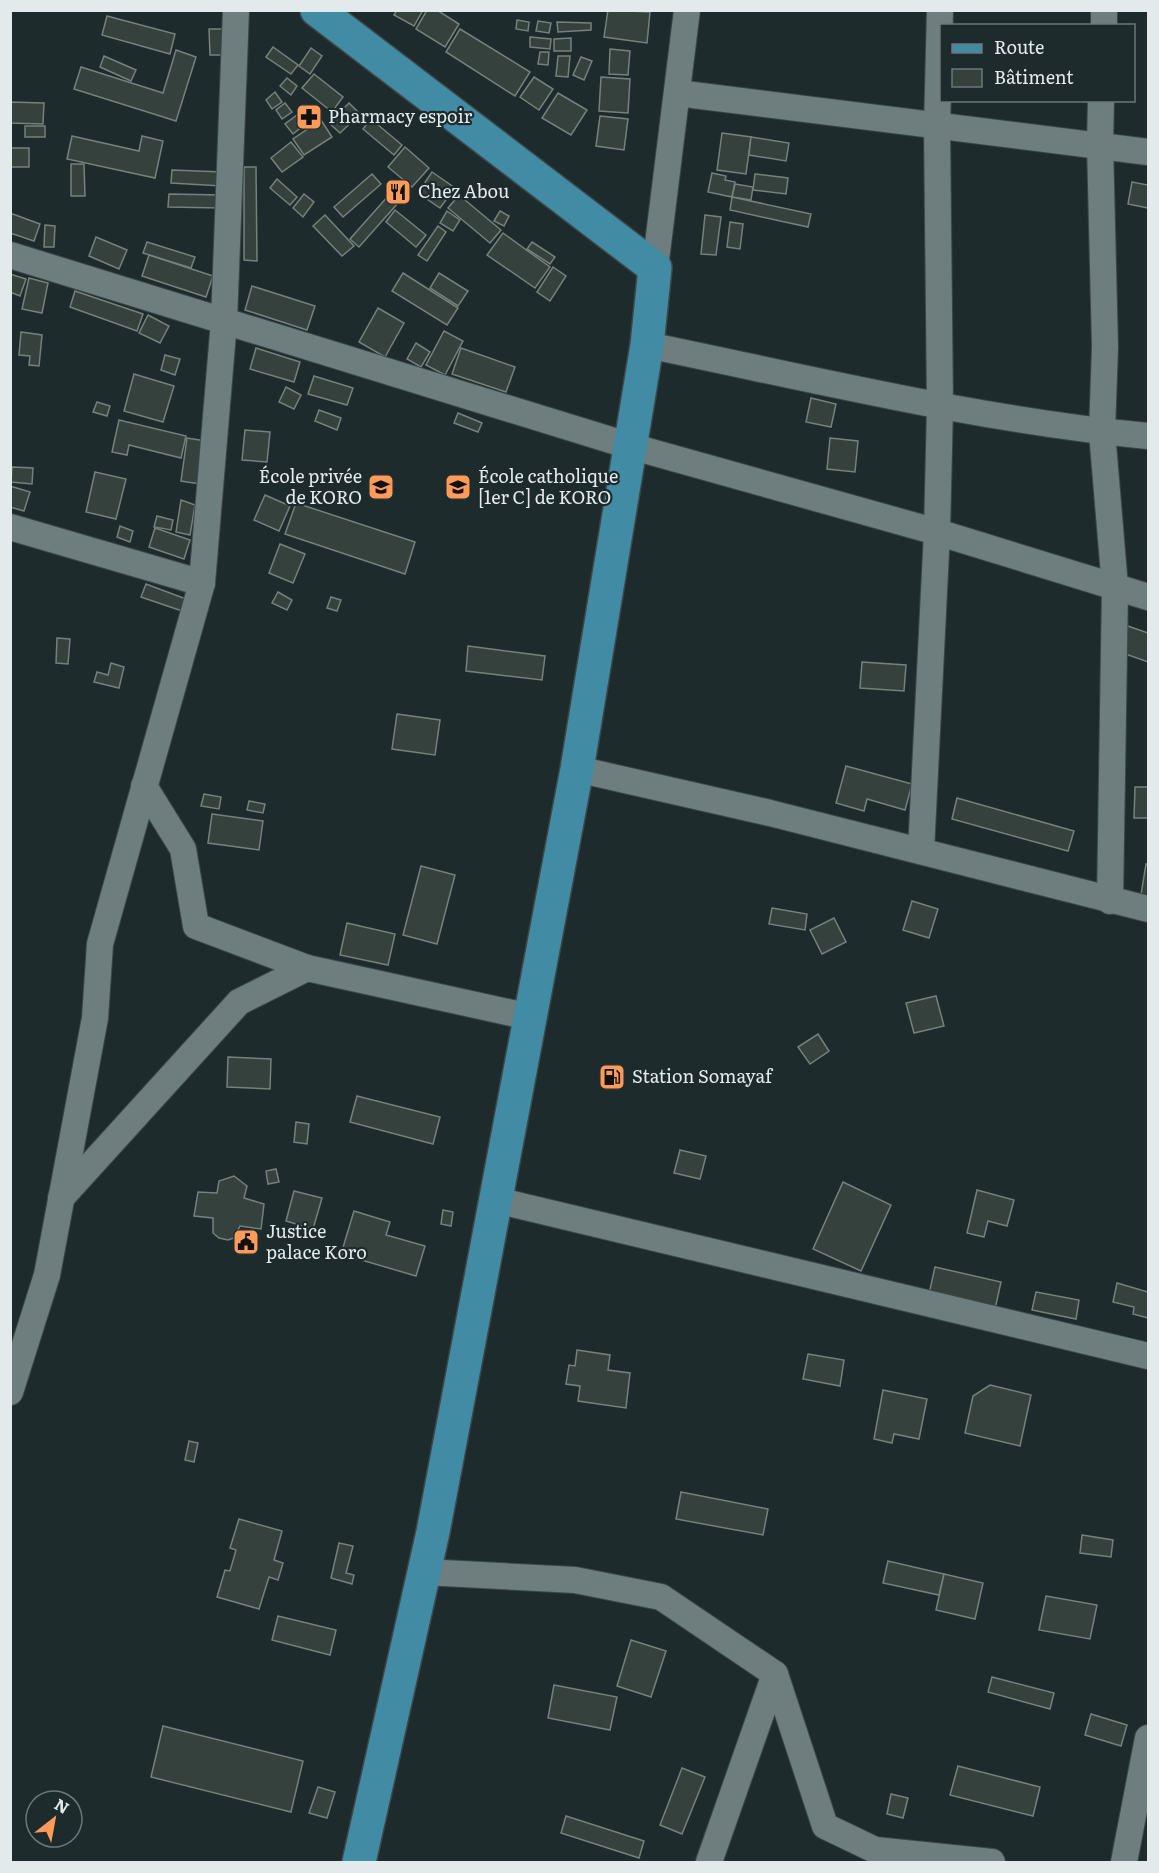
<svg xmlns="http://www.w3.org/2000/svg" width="1159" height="1873" font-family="Literata,serif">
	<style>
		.building { fill: #35413d; stroke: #74817c; stroke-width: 1.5 }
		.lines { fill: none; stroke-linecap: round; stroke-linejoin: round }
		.minor-casing { stroke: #3c4748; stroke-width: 28 }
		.major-casing { stroke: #3c4748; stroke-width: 36 }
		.minor { stroke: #6e7d7d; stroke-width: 26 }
		.major { stroke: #428ba5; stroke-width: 33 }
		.labels { text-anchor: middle; stroke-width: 4.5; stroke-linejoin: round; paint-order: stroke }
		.poi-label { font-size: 18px; fill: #e2eaeb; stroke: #1e2b2c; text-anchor: start }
	</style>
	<rect width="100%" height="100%" fill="#1e2b2c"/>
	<g class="building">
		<path d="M397,10H423L414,26L394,15Z"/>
		<path d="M427,10H437L459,24L445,47L416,29Z"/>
		<path d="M608,10L650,12L647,43L604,37Z"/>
		<path d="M107,16L175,34L170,54L102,35Z"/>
		<path d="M517,20L529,22L528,31L516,29Z"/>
		<path d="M538,21L551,23L549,33L536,31Z"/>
		<path d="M557,22L591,23V30L558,32Z"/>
		<path d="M209,29H223V55H210Z"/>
		<path d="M460,29L530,72L515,96L446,52Z"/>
		<path d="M530,37L551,39L550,49L530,47Z"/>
		<path d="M571,38V51H554V39Z"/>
		<path d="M273,47L298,65L291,74L266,57Z"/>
		<path d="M311,48L322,56L310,74L299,66Z"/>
		<path d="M610,49L630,51L628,75L609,74Z"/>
		<path d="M176,50L196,57L176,121L74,89L81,67L163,93Z"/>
		<path d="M540,52H549L548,65L538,64Z"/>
		<path d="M104,56L136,70L131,81L100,67Z"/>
		<path d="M558,56H570L568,77L556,76Z"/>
		<path d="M581,57L592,61L584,80L573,75Z"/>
		<path d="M314,74L343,97L332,112L302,88Z"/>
		<path d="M534,77L553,89L539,110L520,97Z"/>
		<path d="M601,77L630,79L628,113L599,111Z"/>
		<path d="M287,78L297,86L291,95L280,86Z"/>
		<path d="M275,92L282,102L272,109L266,100Z"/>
		<path d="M558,93L587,110L571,135L542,118Z"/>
		<path d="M10,102L44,103L43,124L10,123Z"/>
		<path d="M285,103L292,112L282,119L276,110Z"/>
		<path d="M349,103L360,114L340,133L329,123Z"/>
		<path d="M301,112L308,122L293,134L285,124Z"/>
		<path d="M600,116L628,119L624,150L596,146Z"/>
		<path d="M371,119L402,145L394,155L363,129Z"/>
		<path d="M321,120L332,137L304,155L293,139Z"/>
		<rect x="25" y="126" width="20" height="11"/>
		<path d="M722,133L751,137L746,174L717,170Z"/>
		<path d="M72,136L139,151L142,136L163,141L155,178L67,159Z"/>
		<path d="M751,137L789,143L786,161L749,155Z"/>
		<path d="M291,142L303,157L282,172L271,158Z"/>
		<path d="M405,147L429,168L412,187L388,167Z"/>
		<rect x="10" y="148" width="19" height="19"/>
		<path d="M71,164H84L85,196H71Z"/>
		<path d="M244,167H256L257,261L244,260Z"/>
		<path d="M172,170L223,172L222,186L171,183Z"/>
		<path d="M432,172L455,188L440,208L418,193Z"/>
		<path d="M712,173L726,176L725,180L735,182L732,197L708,192Z"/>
		<path d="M372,174L381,184L343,217L334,207Z"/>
		<path d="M755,174L788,178L786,194L753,190Z"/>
		<path d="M277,179L297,197L290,205L270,188Z"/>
		<path d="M1132,182L1148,185V208L1128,204Z"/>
		<path d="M735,184L753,187L751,200L732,197Z"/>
		<path d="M397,186L406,194L359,247L350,239Z"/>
		<path d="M169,194L221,195V208L168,207Z"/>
		<path d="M304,194L314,202L303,217L293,208Z"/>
		<path d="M459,195L501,230L490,243L448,208Z"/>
		<path d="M732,197L811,214L808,227L730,210Z"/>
		<path d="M395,210L426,235L416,247L386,222Z"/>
		<path d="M447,211L460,220L453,231L440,223Z"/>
		<path d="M500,211L509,216L504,226L494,221Z"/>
		<path d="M10,213L40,224L34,241L10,233Z"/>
		<path d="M325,215L354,246L342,256L313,226Z"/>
		<path d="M705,215L721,217L716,255L701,254Z"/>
		<path d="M730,222L743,224L740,249L727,247Z"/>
		<path d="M45,225L55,226L54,247H44Z"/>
		<path d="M438,226L446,232L427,261L418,255Z"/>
		<path d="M503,233L550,267L535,288L487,255Z"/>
		<path d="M96,237L127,250L119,269L89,256Z"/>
		<path d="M147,242L195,257L191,268L143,253Z"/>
		<path d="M532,242L555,257L550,264L527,249Z"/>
		<path d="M149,255L213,276L206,297L142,276Z"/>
		<path d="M553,267L566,276L550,301L537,292Z"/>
		<path d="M403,273L458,308L447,325L392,291Z"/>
		<path d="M439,273L468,291L458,306L430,288Z"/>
		<path d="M10,274L26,279L20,296L10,292Z"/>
		<path d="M29,278L48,283L42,313L22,309Z"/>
		<path d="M252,286L315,306L307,330L245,310Z"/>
		<path d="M75,291L143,314L137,331L70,307Z"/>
		<path d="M378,308L404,323L385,357L359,342Z"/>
		<path d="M148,315L169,326L160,343L139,333Z"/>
		<path d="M444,331L463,341L445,375L426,365Z"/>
		<path d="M21,332L42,335L39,366L29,365L30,356L19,355Z"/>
		<path d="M416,343L430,352L421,367L407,359Z"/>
		<path d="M256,348L300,362L294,382L250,369Z"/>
		<path d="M461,348L515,367L506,392L452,374Z"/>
		<path d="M165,355L180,359L175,375L161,370Z"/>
		<path d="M134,374L174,386L163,422L124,411Z"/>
		<path d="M314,376L353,388L347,405L308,394Z"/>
		<path d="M286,387L301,395L294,409L279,402Z"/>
		<path d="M811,398L836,404L831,427L806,422Z"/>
		<path d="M97,402L110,406L107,416L93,412Z"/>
		<path d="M319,410L341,418L337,430L315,421Z"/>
		<path d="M458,413L482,423L478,432L454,423Z"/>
		<path d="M119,420L186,436L181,458L129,445L127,455L112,452Z"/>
		<path d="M245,430L270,432L267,462L242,460Z"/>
		<path d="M187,438L206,441L200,484L181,481Z"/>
		<path d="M830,438L858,441L855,472L827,469Z"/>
		<path d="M12,467L33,468L32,484L11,482Z"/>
		<path d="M95,472L126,479L116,519L86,512Z"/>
		<path d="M10,486L30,492L24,511L10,507Z"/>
		<path d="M265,495L290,506L279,531L254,520Z"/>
		<path d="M181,500L195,505L190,535L176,532Z"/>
		<path d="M296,503L415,542L405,574L285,534Z"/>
		<path d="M157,516L173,520L171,530L154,527Z"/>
		<path d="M120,526L133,531L130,542L117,537Z"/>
		<path d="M155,528L190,540L184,559L149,547Z"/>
		<path d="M280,544L305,554L293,583L269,573Z"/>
		<path d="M146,584L186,599L182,611L141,597Z"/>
		<path d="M278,592L292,600L287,610L272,603Z"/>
		<path d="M331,597L341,600L337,611L327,608Z"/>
		<path d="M1125,625L1148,633V662L1117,651Z"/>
		<path d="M57,638L70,639L68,664L56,663Z"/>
		<path d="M468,646L545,656L542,680L466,671Z"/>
		<path d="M862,662L906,665L904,691L860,688Z"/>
		<path d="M111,663L124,667L119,688L94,682L97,672L108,675Z"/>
		<path d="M397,714L440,720L435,755L392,749Z"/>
		<path d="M846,766L912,784L905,810L867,799L864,811L836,803Z"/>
		<path d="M1135,787H1148V818H1134Z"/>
		<path d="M204,794L221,797L219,809L201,806Z"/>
		<path d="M957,798L1074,831L1068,851L952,819Z"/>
		<path d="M249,801L265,804L263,813L247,810Z"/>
		<path d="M212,814L263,821L259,850L208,843Z"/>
		<path d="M1146,864L1148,865V897L1141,895Z"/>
		<path d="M421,866L455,875L437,944L403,935Z"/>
		<path d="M912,901L938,909L929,938L903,930Z"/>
		<path d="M772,908L807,914L805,930L769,924Z"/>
		<path d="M834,918L846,942L822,954L810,930Z"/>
		<path d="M347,923L395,934L388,965L340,955Z"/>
		<path d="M936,996L944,1026L914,1033L906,1003Z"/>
		<path d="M818,1034L829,1051L810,1064L798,1047Z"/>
		<path d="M228,1057L271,1059L270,1089L227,1087Z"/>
		<path d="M357,1096L440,1117L433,1144L350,1122Z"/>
		<path d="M296,1122L309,1124L307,1144L294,1142Z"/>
		<path d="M680,1150L706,1156L700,1179L674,1173Z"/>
		<path d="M276,1169L279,1182L268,1184L266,1171Z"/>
		<path d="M234,1176L247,1186L244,1198L264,1204L261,1229L240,1226L234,1238L228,1240L219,1238L213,1233V1218L194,1216L198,1192L217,1193L219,1181Z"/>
		<path d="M843,1182L891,1205L861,1271L813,1249Z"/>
		<path d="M977,1190L1014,1200L1007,1226L988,1221L984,1237L967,1233Z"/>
		<path d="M294,1191L322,1198L313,1229L286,1221Z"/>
		<path d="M443,1210L453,1212L451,1226L441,1224Z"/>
		<path d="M354,1211L390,1222L386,1235L425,1246L416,1276L341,1254Z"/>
		<path d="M935,1267L1001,1282L995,1309L929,1294Z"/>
		<path d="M1117,1283L1148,1292V1318L1133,1314L1134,1307L1113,1302Z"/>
		<path d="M1036,1292L1079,1300L1076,1319L1032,1310Z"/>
		<path d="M577,1350L610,1355L608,1370L630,1373L626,1408L578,1401L580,1386L566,1384L569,1365L575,1366Z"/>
		<path d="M808,1354L844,1360L840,1386L803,1379Z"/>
		<path d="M990,1385L1031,1395L1020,1446L965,1433L973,1396Z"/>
		<path d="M883,1390L927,1399L919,1439L894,1434L892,1443L874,1439Z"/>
		<path d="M189,1441L198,1443L194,1462L185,1460Z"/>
		<path d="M681,1492L768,1509L763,1535L676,1519Z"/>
		<path d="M239,1519L282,1531L274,1560L283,1563L278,1580L269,1577L259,1609L217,1597L225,1570L230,1571L236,1550L230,1548Z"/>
		<path d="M1082,1535L1113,1540L1111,1557L1080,1553Z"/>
		<path d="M339,1543L353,1546L346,1573L354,1575L352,1584L331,1578Z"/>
		<path d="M888,1561L944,1574L939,1595L883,1583Z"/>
		<path d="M944,1574L983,1583L975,1619L936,1610Z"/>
		<path d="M1046,1596L1097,1605L1090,1639L1039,1630Z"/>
		<path d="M278,1616L336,1630L330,1655L272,1640Z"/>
		<path d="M631,1640L666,1651L651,1697L617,1686Z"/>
		<path d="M992,1677L1054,1693L1050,1709L988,1692Z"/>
		<path d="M554,1685L617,1697L610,1730L548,1718Z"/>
		<path d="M1091,1714L1127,1725L1121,1746L1085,1735Z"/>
		<path d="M163,1726L303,1761L291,1812L151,1777Z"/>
		<path d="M958,1766L1040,1787L1033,1816L950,1795Z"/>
		<path d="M682,1768L705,1777L682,1834L660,1825Z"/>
		<path d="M318,1787L335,1792L327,1818L309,1813Z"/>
		<path d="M891,1794L908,1798L903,1818L887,1814Z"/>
		<path d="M566,1816L644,1841L639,1858L561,1833Z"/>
	</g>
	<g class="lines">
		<g class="minor-casing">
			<g id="minor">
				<path d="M1104,26V10"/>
				<path d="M677,93L1148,152"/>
				<path d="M1101,100L1100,144L1105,347L1102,432L1115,587L1110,901"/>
				<path d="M10,255L630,446L937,532L1148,597"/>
				<path d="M655,268L687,10"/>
				<path d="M647,345C813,379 979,420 1148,436"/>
				<path d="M10,527L202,583"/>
				<path d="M577,769L770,813L1148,909"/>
				<path d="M144,786L183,849L196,926L307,968"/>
				<path d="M921,851L937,532L940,406L937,127L940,10"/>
				<path d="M61,1198L239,1002L307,968L530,1017"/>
				<path d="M496,1200L1148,1356"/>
				<path d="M10,1392L47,1275L95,1018L100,944L202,583L224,321L236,10"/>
				<path d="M424,1572L575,1580L661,1597L775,1674L825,1826L875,1850L992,1862"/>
				<path d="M709,1862L775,1674"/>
				<path d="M1124,1862L1148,1738"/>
			</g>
		</g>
		<g class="major-casing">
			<path id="major" d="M317,10L655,268L647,345L577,769L433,1532L359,1862"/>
		</g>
		<use href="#minor" class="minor"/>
		<use href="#major" class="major"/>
	</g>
	<defs>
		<g id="pharmacy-square" transform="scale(1.35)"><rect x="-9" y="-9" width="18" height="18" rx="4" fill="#ff9b5a" stroke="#1e2b2c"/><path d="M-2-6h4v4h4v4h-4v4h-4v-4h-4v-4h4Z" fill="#111"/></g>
		<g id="restaurant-square" transform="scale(1.35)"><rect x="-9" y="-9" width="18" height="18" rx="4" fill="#ff9b5a" stroke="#1e2b2c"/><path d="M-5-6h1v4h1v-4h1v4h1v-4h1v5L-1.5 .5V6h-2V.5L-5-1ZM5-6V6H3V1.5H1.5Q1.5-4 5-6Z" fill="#111"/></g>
		<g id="school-square" transform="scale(1.35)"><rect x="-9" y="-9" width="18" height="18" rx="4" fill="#ff9b5a" stroke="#1e2b2c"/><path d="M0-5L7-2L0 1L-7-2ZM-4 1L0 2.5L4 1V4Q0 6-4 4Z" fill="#111"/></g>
		<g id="fuel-square" transform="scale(1.35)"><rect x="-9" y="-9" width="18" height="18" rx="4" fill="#ff9b5a" stroke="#1e2b2c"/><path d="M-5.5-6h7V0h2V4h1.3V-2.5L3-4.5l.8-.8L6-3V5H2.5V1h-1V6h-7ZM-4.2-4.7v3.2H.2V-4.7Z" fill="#111"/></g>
		<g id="civic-square" transform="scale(1.35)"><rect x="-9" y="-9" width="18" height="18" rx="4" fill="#ff9b5a" stroke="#1e2b2c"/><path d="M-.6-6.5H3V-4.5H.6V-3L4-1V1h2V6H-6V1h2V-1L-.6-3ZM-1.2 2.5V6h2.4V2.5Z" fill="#111"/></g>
	</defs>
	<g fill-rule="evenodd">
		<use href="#pharmacy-square" x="309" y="117"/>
		<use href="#restaurant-square" x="398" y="192"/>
		<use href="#school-square" x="381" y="487"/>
		<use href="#school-square" x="458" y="487"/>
		<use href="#fuel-square" x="612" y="1077"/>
		<use href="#civic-square" x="246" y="1242"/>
	</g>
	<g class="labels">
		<g class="poi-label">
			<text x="328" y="123">Pharmacy espoir</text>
			<text x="418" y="198">Chez Abou</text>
			<text x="362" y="483" text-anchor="end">École privée<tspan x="362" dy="21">de KORO</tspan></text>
			<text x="478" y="483">École catholique<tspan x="478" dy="21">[1er C] de KORO</tspan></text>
			<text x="632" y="1083">Station Somayaf</text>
			<text x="266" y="1238">Justice<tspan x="266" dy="21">palace Koro</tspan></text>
		</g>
	</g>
	<rect width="1159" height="1873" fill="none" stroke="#e2eaeb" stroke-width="24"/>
	<rect x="940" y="24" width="195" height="78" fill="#1e2b2c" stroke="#6c7778" stroke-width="1.5"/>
	<rect x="952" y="44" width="30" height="9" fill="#428ba5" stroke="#6c7778" stroke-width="1.5"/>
	<text x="994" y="54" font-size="18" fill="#e2eaeb">Route</text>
	<rect x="952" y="69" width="30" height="18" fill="#35413d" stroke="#6c7778" stroke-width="1.5"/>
	<text x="994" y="84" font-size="18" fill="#e2eaeb">Bâtiment</text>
	<g transform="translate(54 1819) rotate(31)"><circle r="28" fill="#1e2b2c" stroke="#6c7778" stroke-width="1.5"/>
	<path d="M0-4.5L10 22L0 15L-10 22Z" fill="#ff9b5a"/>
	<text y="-9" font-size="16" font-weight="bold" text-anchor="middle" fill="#e2eaeb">N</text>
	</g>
</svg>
